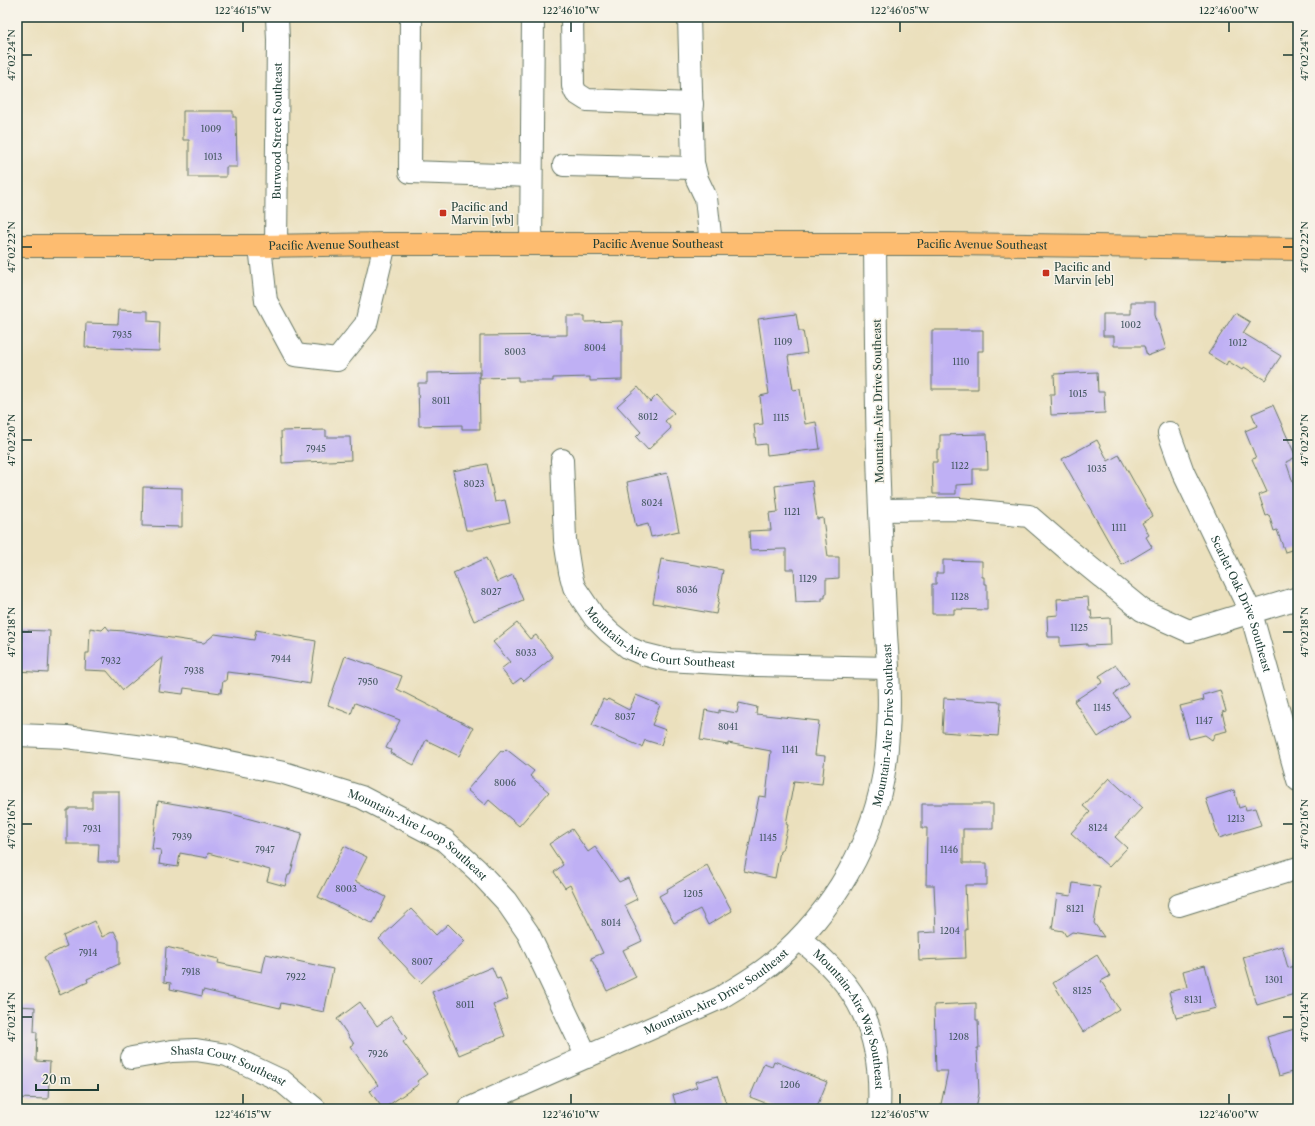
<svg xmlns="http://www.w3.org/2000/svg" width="1315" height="1126" font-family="'Libre Caslon Text',serif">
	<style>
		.building { fill: #bfb0f4 }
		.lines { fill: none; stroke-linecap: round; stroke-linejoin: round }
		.minor-casing { stroke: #667664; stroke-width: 24 }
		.major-casing { stroke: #667664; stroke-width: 24 }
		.minor { stroke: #fff; stroke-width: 22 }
		.major { stroke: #fdbc6f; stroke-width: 22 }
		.ticks { fill: none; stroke: #1f3d34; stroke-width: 1.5 }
		.poi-dot { fill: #c8321e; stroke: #f7f3e8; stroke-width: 1.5 }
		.labels { text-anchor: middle; stroke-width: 3; stroke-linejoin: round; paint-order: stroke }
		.number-label { font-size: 9px; fill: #475a64 }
		.street-label { font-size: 11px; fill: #1f3d34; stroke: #f7f3e8 }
		.poi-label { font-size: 11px; fill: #1f3d34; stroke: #f7f3e8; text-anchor: start }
		.neatline { fill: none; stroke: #1f3d34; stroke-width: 1.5 }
		.ticks-label { font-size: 10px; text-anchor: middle; fill: #1f3d34 }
	</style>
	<rect width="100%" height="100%" fill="#f7f3e8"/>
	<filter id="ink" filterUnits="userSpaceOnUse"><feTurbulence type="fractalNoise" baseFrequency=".025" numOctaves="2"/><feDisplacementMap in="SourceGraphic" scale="8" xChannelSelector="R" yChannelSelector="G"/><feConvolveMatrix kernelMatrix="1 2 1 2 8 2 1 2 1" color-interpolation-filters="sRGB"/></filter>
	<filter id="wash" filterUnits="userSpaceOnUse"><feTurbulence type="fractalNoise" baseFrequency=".012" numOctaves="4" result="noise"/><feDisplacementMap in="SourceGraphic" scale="16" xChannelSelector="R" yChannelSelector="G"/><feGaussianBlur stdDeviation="0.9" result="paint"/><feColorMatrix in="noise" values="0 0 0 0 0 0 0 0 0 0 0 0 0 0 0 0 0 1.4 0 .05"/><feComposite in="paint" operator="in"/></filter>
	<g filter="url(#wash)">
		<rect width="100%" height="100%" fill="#ebe0bd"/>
		<g id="blocks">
			<g class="building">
				<path d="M183,111H233V117H236L237,167H226V177H189V140H183Z"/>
				<path d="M1131,302H1155V314L1166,349L1147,356L1144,346H1114V336H1103V314H1131Z"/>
				<path d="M119,310L148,311V321L160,322L159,351L131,350V349L85,347L86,323L118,324Z"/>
				<path d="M1235,313L1250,322L1243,333L1281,356L1265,380L1244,367L1242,370L1228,361L1226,365L1208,354Z"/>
				<path d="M796,314L799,331H803L807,353L788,356L793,390L800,389L805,424L816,422L820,449L767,455L766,444L756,445L754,425L763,424L760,396L769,394L758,319Z"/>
				<path d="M567,316H585V322L622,321V380L590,381V377L553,378V381H518V377L480,378V336L567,335Z"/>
				<path d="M932,330H983V351H978V389H932Z"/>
				<path d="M479,372L480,429H462V425L419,426L418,383H427V373Z"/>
				<path d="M1097,372L1098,392H1104L1105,413L1051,415L1050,394H1055L1054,374Z"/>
				<path d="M638,387L650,402L657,395L674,413L665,421L671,428L648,450L636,437L641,432L617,406Z"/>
				<path d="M1273,405L1296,457L1286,462L1298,497V548L1285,552L1277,530L1274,531L1269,515L1266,516L1259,495L1267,492L1252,459L1256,458L1245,431L1257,426L1252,414Z"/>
				<path d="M326,430V437H350L351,460L282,463L281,431Z"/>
				<path d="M987,434L988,469H973V484L956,485V494H933L932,462H937V449H940V435Z"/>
				<path d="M1097,440L1108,461L1119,455L1153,516L1142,523L1149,535L1146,537L1152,547L1122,565L1062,459Z"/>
				<path d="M487,464L495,502L505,500L510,522L473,530H466L453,471Z"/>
				<path d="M667,473L679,531L651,537L648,524L636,527L627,482Z"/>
				<path d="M812,481L817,519L823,518L828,557H839V578L826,579V594H825V598H822V601L796,602L794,569H786V549L750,550L749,531L771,530L769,513L778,512L775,486Z"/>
				<path d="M143,487L182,488V527L142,526Z"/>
				<path d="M486,558L497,582L513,575L523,600L474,621L453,573Z"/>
				<path d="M661,559L723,570L718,598L719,599L716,614L653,603Z"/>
				<path d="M943,560L982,561V577H984V584H987V610L954,609V614H932V584H936V573H943Z"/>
				<path d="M1088,597L1089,610H1091L1092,619L1110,618L1111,645L1087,646V644L1060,646V637H1048L1047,616L1058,615L1057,599Z"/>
				<path d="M517,623L530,639L536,635L553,657L524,681L521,678L513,684L501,669L510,662L493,642Z"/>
				<path d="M106,626L109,630L125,631L204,643L215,634L254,640L256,630L316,641L310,684L271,677L227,672L226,681H223L221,693L184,688L183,694L158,691L163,657L123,690L107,671L85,670L86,653H89L90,628L102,630Z"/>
				<path d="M17,630L50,631L48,673L17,671Z"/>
				<path d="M345,656L402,676L397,689L473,728L459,756L426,740L414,765L390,753L391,750L386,748L400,720L355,703L351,714L328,705Z"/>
				<path d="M1116,665L1129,684L1114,694L1130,716L1098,737L1074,701L1103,682L1099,676Z"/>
				<path d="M1220,690L1226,711L1222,712L1227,731L1215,734L1212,740L1205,735L1189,739L1180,706L1204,700L1203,695Z"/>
				<path d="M636,695L660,705L652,725L666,730L661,745L645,740L642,747L592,725L603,699L606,701L608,699L629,710Z"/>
				<path d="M944,698L1001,702L998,736L942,732Z"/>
				<path d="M739,703L757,707L756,714L819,721L815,755L825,756L822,784L794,781L786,824L788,825L782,851H780L775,878L744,871L759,796L766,797L771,751L728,743V745L700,740L705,710L719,713V710L737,713Z"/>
				<path d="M506,749L534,771L530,776L549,792L519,826L489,800L485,805L467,790L501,751L503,752Z"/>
				<path d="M1109,778L1142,808L1115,837L1127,848L1109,867L1071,833L1090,812L1083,806Z"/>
				<path d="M1234,790L1239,808L1245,806L1246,810L1255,808L1261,825L1219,838L1206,799Z"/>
				<path d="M92,791H119V862H98L99,844H67V810H69V808H92Z"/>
				<path d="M158,801L228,813L302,833L290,875H288L285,886L267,881L270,870L208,853L207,858L180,853L178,867L159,864L161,850L152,849Z"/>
				<path d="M922,804H993V829H963V863H987V885H965L967,930H965L966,958L919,960L918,933L936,932L934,885H926L927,828H922Z"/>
				<path d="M572,829L588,852L595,847L619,882L628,878L637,899L625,905L642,941L623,950L636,977L607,991L591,958L603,953L570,885L565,888L554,872L563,865L549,844Z"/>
				<path d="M344,846L367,857L355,881L386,897L373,924L318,897Z"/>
				<path d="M707,865L732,911L708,925L700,909L674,923L659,896L668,891L667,889Z"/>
				<path d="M1073,883L1100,887L1094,923L1104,937L1072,932L1066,936L1063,931L1052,929L1057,894L1071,896Z"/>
				<path d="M411,909L436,935L448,924L465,941L421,983L379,939Z"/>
				<path d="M95,921L102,937L114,931L119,941V964L87,979L88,982L60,995L44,957L67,946L63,936Z"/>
				<path d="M1282,946L1288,968L1298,965V993L1257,1005L1243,957Z"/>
				<path d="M166,947L219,959L218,963L262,972L266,954L333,969L324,1012L281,1003L280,1008L203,990L202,996L170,989L171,983L164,982Z"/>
				<path d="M1097,955L1110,976L1101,981L1119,1009L1083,1032L1053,983Z"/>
				<path d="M1205,965L1216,1008L1176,1018L1169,992L1187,987L1183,971Z"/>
				<path d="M492,967L497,979L500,978L508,999L493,1005L505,1036L459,1055L432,992Z"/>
				<path d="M360,1002L377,1026L391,1016L407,1039L403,1042L427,1074L417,1081L419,1084L383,1109L370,1091L378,1085L350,1046L354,1044L337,1019Z"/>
				<path d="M976,1003V1020H978L979,1048H977L979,1093L976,1109H940L948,1071H936L934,1005Z"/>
				<path d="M17,1006L35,1007L34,1032H37L36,1061L50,1062L48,1099L17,1098Z"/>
				<path d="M1298,1028V1070L1279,1076L1267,1037Z"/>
				<path d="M774,1061L827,1082L816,1109H806L792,1104L790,1109H781L750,1097L764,1063L772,1066Z"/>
				<path d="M717,1076L728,1109H677L673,1095L697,1087L695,1082Z"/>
			</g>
		</g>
	</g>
	<g filter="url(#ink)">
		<use href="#blocks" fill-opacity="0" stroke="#667664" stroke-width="1"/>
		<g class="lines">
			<g class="minor-casing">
				<g id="minor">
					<path d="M411,17L410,172L531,176"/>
					<path d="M572,17L573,86L576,93L587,100L692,104"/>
					<path d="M689,17L693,163L697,179L706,198L711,244"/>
					<path d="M564,165L694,168"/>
					<path d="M531,244L533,17"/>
					<path d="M260,246L266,301L295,355L337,360L366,324L385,244"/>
					<path id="s1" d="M276,246L278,40L277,17"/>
					<path id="s2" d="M1169,433L1183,472L1251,613L1298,780"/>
					<path id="s3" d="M562,460L565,540L570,572L574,587L595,618L609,632L629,648L643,654L667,660L756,665L888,668"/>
					<path d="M880,510L959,509L1029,516L1066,548L1142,610L1189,631L1298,598"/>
					<path id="s4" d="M17,735L67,737L180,752L284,773L361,797L444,840L477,870L506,901L528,933L587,1057"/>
					<path d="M1179,905L1298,868"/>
					<path id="s5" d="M799,939C859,984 883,1034 879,1109"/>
					<path id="s6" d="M132,1058L172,1051L196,1050L227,1055L282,1081L315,1109"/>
					<path id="s7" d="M468,1109L720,998C739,986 758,976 775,961C833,912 875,841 885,765C891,722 889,677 886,634C884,593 882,552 880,511C876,422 876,333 875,244"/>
				</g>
			</g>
			<g class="major-casing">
				<g id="major">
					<path id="s8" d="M17,246H260L385,244H951L1298,249"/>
				</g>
			</g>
			<use href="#minor" class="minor"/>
			<use href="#major" class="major"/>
		</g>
	</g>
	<path class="ticks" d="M243,22V32M571,22V32M900,22V32M1229,22V32M22,55H32M1283,55H1293M22,247H32M1283,247H1293M22,440H32M1283,440H1293M22,632H32M1283,632H1293M22,824H32M1283,824H1293M22,1017H32M1283,1017H1293M243,1094V1104M571,1094V1104M900,1094V1104M1229,1094V1104"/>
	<g class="poi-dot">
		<rect x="439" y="209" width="8" height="8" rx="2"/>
		<rect x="1042" y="269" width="8" height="8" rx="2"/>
	</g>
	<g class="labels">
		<g class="number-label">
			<text x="211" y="132">1009</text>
			<text x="213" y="160">1013</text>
			<text x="1131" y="328">1002</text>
			<text x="122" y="338">7935</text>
			<text x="783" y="345">1109</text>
			<text x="1238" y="346">1012</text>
			<text x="595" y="351">8004</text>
			<text x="515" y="355">8003</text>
			<text x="961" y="365">1110</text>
			<text x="1078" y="397">1015</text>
			<text x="441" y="404">8011</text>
			<text x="648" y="420">8012</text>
			<text x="781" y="421">1115</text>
			<text x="316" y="452">7945</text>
			<text x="960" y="469">1122</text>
			<text x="1097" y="472">1035</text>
			<text x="474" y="487">8023</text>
			<text x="652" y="506">8024</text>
			<text x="792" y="515">1121</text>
			<text x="1119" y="531">1111</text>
			<text x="808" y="582">1129</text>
			<text x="687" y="593">8036</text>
			<text x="491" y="595">8027</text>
			<text x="960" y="600">1128</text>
			<text x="1079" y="631">1125</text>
			<text x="526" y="656">8033</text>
			<text x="281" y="662">7944</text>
			<text x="111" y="664">7932</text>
			<text x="194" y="674">7938</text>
			<text x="368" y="685">7950</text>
			<text x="1102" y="711">1145</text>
			<text x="625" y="720">8037</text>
			<text x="1204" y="724">1147</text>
			<text x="728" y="730">8041</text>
			<text x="790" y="753">1141</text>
			<text x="505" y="786">8006</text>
			<text x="1236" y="822">1213</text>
			<text x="1098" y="831">8124</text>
			<text x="92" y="832">7931</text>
			<text x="182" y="840">7939</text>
			<text x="768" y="841">1145</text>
			<text x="265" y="853">7947</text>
			<text x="949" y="853">1146</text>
			<text x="346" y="892">8003</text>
			<text x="693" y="897">1205</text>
			<text x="1075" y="912">8121</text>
			<text x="611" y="926">8014</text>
			<text x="950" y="934">1204</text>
			<text x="88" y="956">7914</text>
			<text x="422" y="965">8007</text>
			<text x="191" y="975">7918</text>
			<text x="296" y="980">7922</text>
			<text x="1274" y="983">1301</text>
			<text x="1082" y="994">8125</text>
			<text x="1193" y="1003">8131</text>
			<text x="465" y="1008">8011</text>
			<text x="959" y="1040">1208</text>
			<text x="378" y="1057">7926</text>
			<text x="790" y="1088">1206</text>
		</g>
		<g class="street-label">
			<text dy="4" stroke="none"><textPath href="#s1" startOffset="115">Burwood Street Southeast</textPath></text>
			<text dy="4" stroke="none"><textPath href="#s8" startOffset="641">Pacific Avenue Southeast</textPath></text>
			<text dy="4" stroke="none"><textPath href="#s8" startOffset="317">Pacific Avenue Southeast</textPath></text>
			<text dy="4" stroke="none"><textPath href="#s8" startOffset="965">Pacific Avenue Southeast</textPath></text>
			<text transform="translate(878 401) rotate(-91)" y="4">Mountain-Aire Drive Southeast</text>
			<text dy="4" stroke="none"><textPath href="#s2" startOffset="186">Scarlet Oak Drive Southeast</textPath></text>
			<text dy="4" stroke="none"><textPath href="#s3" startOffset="236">Mountain-Aire Court Southeast</textPath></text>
			<text dy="4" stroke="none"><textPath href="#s7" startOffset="611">Mountain-Aire Drive Southeast</textPath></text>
			<text dy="4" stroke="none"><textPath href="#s4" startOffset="419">Mountain-Aire Loop Southeast</textPath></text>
			<text dy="4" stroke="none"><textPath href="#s7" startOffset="275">Mountain-Aire Drive Southeast</textPath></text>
			<text dy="4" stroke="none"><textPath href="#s5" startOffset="99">Mountain-Aire Way Southeast</textPath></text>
			<text dy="4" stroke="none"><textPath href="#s6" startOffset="100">Shasta Court Southeast</textPath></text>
		</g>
		<g class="poi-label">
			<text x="451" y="211">Pacific and<tspan x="451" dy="13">Marvin [wb]</tspan></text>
			<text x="1054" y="271">Pacific and<tspan x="1054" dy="13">Marvin [eb]</tspan></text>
		</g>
	</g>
	<rect width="1315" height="1126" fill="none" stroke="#f7f3e8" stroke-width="44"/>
	<path d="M36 1084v6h62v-6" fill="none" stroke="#1f3d34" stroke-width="2"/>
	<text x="42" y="1084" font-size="12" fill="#1f3d34" stroke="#f7f3e8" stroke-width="3" paint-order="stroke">20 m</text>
	<rect x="22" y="22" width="1271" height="1082" class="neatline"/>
	<g class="ticks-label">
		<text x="243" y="14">122°46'15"W</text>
		<text x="571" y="14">122°46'10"W</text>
		<text x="900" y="14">122°46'05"W</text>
		<text x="1229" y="14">122°46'00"W</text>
		<text transform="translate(11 55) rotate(-90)" y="4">47°02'24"N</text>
		<text transform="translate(1304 55) rotate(-90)" y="4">47°02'24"N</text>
		<text transform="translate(11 247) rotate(-90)" y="4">47°02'22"N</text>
		<text transform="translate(1304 247) rotate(-90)" y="4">47°02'22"N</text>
		<text transform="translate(11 440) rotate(-90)" y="4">47°02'20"N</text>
		<text transform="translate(1304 440) rotate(-90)" y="4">47°02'20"N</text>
		<text transform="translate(11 632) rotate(-90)" y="4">47°02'18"N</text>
		<text transform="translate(1304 632) rotate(-90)" y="4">47°02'18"N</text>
		<text transform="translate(11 824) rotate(-90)" y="4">47°02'16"N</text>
		<text transform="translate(1304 824) rotate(-90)" y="4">47°02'16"N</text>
		<text transform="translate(11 1017) rotate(-90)" y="4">47°02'14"N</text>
		<text transform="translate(1304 1017) rotate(-90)" y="4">47°02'14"N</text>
		<text x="243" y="1118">122°46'15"W</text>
		<text x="571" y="1118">122°46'10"W</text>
		<text x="900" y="1118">122°46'05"W</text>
		<text x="1229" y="1118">122°46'00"W</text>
	</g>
</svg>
